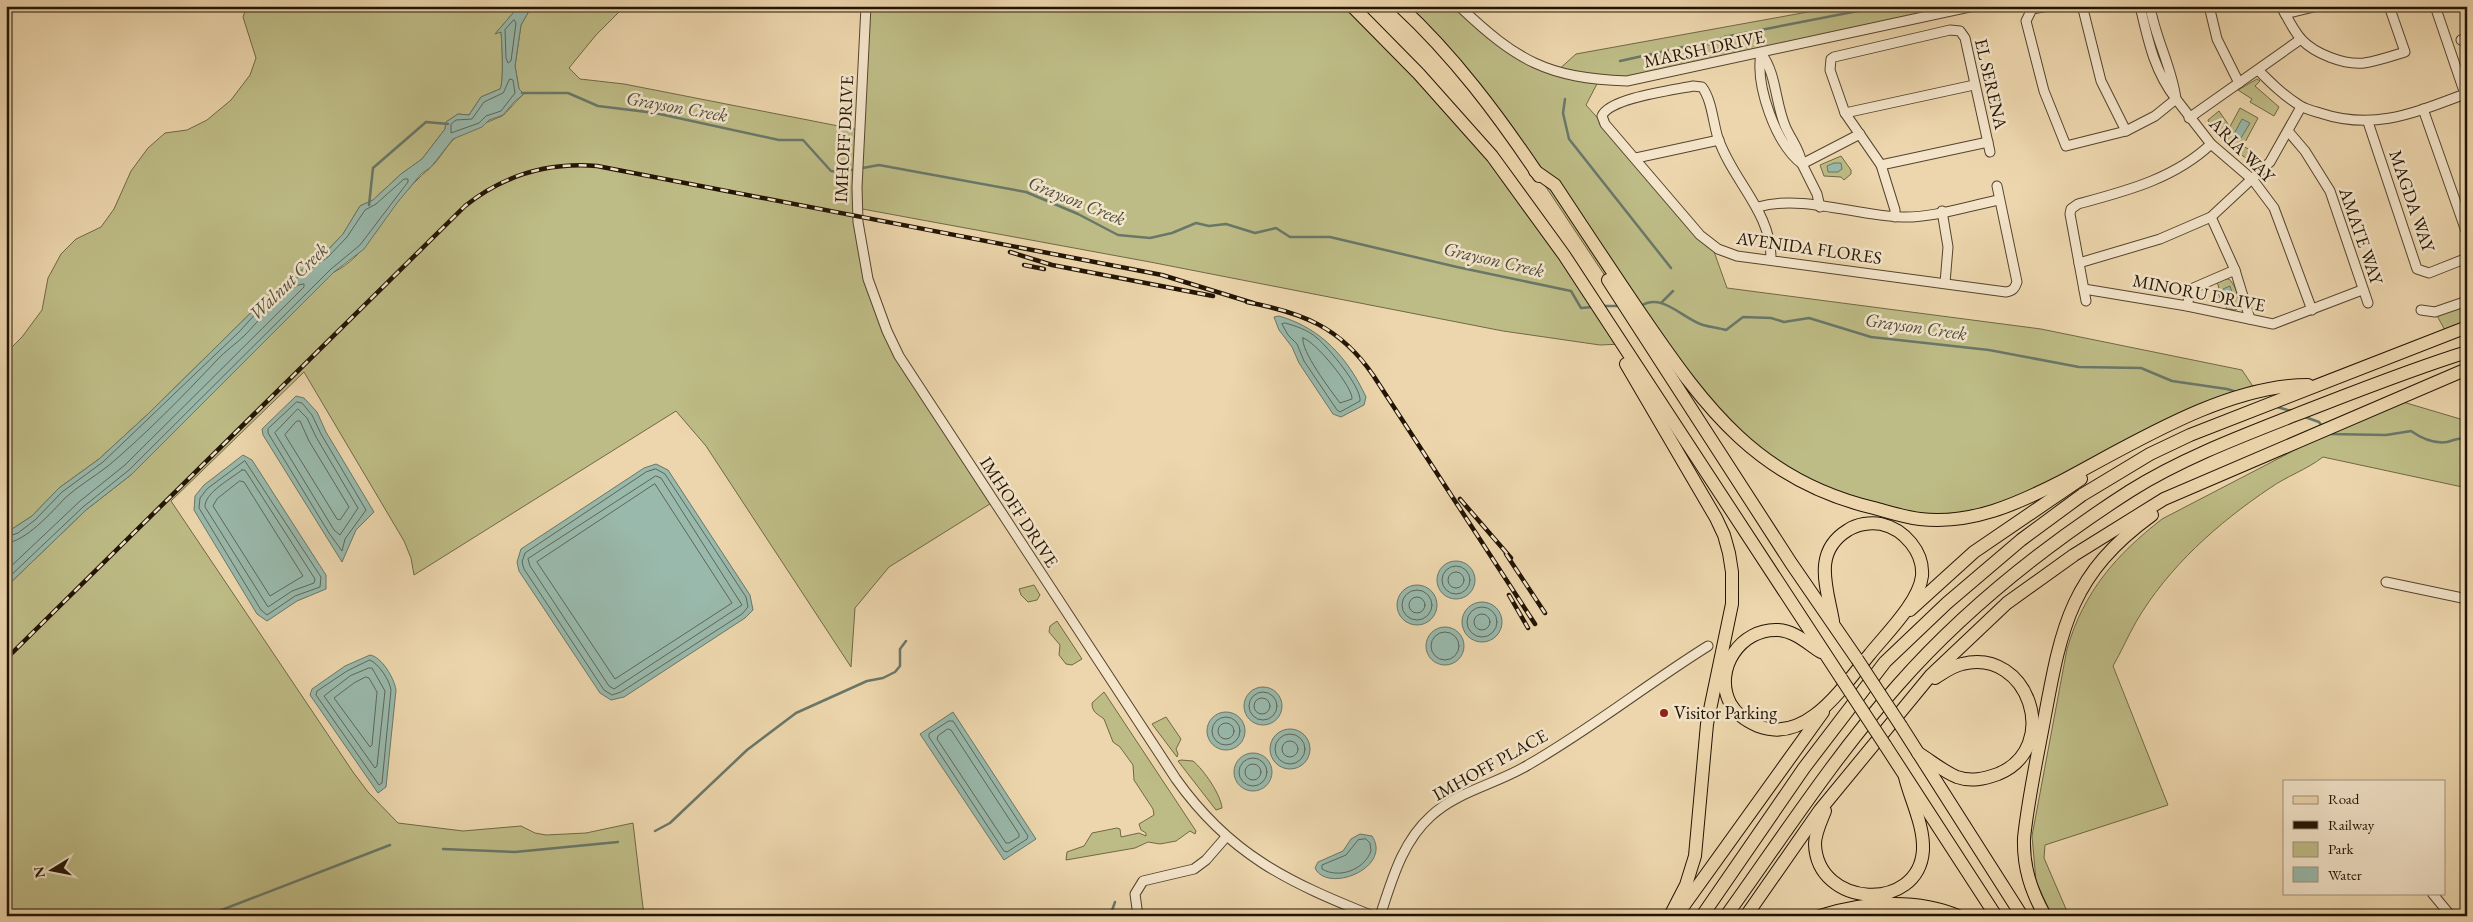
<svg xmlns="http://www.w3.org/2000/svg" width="2473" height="922" font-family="'EB Garamond',serif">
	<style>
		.green { fill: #bebc86; stroke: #706845 }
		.water { fill: #99b9ac; stroke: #697769 }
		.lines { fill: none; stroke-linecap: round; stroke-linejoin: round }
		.shore { stroke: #5e6658; stroke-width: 1 }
		.stream { stroke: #697769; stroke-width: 2.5 }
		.minor-casing { stroke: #55442e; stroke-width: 11 }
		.major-casing { stroke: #221404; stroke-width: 13 }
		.highway-casing { stroke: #221404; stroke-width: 14 }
		.minor { stroke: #f3e4ca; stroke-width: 9 }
		.major { stroke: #edd6ad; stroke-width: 11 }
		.highway { stroke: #edd6ad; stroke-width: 12 }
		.rail-casing { stroke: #221404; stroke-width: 4.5 }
		.rail { stroke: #f3e4ca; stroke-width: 2.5; stroke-dasharray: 8; stroke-linecap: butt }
		.highway-bridge-casing { stroke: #221404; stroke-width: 14; stroke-linecap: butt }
		.highway-bridge { stroke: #edd6ad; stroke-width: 12 }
		.poi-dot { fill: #8f2418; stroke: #f3e4ca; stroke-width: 2 }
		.labels { text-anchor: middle; stroke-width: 5; stroke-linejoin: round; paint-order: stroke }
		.street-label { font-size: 18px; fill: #221404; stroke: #f3e4ca }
		.poi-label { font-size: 18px; fill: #221404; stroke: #f3e4ca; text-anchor: start }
		.water-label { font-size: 19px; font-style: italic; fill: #4c4e3f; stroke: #f3e4ca }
	</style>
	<rect width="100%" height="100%" fill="#edd6ad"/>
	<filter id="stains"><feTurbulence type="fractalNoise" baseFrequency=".004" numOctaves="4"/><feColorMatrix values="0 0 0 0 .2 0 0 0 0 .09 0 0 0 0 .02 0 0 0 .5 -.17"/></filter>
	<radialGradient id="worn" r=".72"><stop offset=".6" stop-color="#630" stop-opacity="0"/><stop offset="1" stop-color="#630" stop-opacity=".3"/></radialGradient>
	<g class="green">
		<path d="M247,6H519L496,33L501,32C502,41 504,83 500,89L481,97L469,115L458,114L446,122L445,129L422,159L401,174L373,200L360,206L343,234L325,253L272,292L148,414L99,459L59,488L32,516L6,533V353L22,337L42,310L48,278L61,254L76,239L101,227L114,209L131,171L148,148L165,133L187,130L207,120L231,100L250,75L256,58L243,17Z"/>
		<path d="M528,6H625L596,35L569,68L580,79L624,84L859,130L866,6H1352L1492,156L1623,344L1600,345L1503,331L1150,262L857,208L859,237L887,331L993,502L889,567L855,608L851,667L706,446L676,411L414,575L411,558L404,541L304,372L171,501L353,772L368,792L398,823L463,831L521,826L535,833L546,835L586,833L633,823L644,916H6V587L86,510L132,474L334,272C364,257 378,226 398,201C408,189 418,178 430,168C438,161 444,150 452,141C457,134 493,120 502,116C507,113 517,99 524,94L519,89L515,66L521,25L529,11Z"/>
		<path d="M1398,6H1459L1490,36L1556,72L1576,54L1841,6H1974L1647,79L1599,80L1586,105L1712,246L1727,288L2041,329L2242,370L2256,391L2225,402L2027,499L1949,519L1851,503L1748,445L1673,378L1522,151Z"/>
		<path d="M2257,79L2260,81L2255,86L2279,107L2274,116L2250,102L2252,99L2238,90Z"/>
		<path d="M2240,108L2258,118L2243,146L2252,151L2250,161C2237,151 2211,137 2208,120L2219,111L2228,124L2224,133L2226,134Z"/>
		<path d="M1841,156L1851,170V174L1844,180L1841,177L1824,176L1820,165Z"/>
		<path d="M2225,279H2229C2236,286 2242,302 2236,310L2226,309L2227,305L2221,301L2217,289L2219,288L2217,282Z"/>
		<path d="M2467,301V327L2447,334L2435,312Z"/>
		<path d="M2393,399L2467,421V488L2323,457C2306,470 2287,476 2270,488C2218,523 2168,567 2136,622C2128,636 2121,652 2113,666L2168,805L2045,845L2044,858L2069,916H2052L2036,881L2032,836L2067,649C2084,591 2116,555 2162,519Z"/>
		<path d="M1034,585L1040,595L1037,600L1028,602L1021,595L1019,589Z"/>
		<path d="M1057,621L1082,659L1072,665L1066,664L1059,655L1060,645L1049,632L1050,626Z"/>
		<path d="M1104,692L1196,831L1195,834L1190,831L1176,841L1160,844L1148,842L1135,848L1066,860L1067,852L1084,846L1092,833L1117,828L1120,829L1121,837L1139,833L1146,836V833L1141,830L1139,824L1154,815L1153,809L1134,780L1133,765L1120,747L1113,742L1104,719C1098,714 1092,713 1092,703Z"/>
		<path d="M1166,717L1181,739L1176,749L1178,754L1177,757L1152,724Z"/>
		<path d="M1181,760L1193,761C1204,770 1221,795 1222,808L1216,810L1178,761Z"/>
	</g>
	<g class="water">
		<path d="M519,6H528L529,11L521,25L515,66L519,89L524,94L514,102L503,115L489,120L482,127L453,139L431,167L421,174L397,203L364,249L334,272L132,474L86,510L6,587V533L32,516L59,488L99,459L148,414L272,292L325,253L343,234L360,206L373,200L401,174L422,159L445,129L446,122L458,114L469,115L481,97L500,89C504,83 502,41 501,32L495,34Z"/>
		<path d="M2242,119L2250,123L2241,138L2234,134Z"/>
		<path d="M1834,163H1841L1842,169L1838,172H1828L1827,166Z"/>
		<path d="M2230,286L2234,299L2228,301L2223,289Z"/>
		<path d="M1279,316C1321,328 1348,358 1366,397L1364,405L1341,417L1333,414L1299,363L1292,347L1279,330L1274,317Z"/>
		<path d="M296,396L304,398L317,412L326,432L374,512L356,530L342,562L263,435L262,429Z"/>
		<path d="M243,455L252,460L326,575V589L297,601L267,621L257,614L194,510L195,496L204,485Z"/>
		<path d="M656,464L668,470L750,595L753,610L745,618L624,697L611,700L600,693L519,571L517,562L521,549L644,468Z"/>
		<circle cx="1456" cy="580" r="19"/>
		<circle cx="1417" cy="605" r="20"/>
		<circle cx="1482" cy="622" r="20"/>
		<circle cx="1445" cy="646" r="19"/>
		<path d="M370,655C382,657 394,678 396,690L386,787L378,793L310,695L312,689L345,666Z"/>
		<circle cx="1263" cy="706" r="19"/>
		<circle cx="1226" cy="731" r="19"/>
		<path d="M953,712L1036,839L1004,860L920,734Z"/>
		<circle cx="1290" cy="749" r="20"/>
		<circle cx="1253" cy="772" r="19"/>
		<path d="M1360,834L1372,836C1393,868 1327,894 1315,868L1318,862L1343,851L1351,839Z"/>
	</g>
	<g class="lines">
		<g class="shore">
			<path d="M514,20L516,23L511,61L508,63L506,58L505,30Z"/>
			<path d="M510,79L513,80L515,93L501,111L486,116L479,123L451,133V124L456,120L472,119L484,102L503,93Z"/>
			<path d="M1285,323C1296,326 1308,330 1317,338C1328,347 1362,388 1360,401L1340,412L1337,410L1304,361L1297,344L1288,335L1282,324Z"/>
			<path d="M1303,338C1315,341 1353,387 1352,399L1340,403C1331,391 1300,350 1303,338Z"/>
			<path d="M297,402L302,403L312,415L321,434L366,510L345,539L342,551L329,533L268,433V429Z"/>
			<path d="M298,409L307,418L316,437L358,508L340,535L334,530L275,433Z"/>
			<path d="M297,421H300L309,441L349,507L340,520L337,519L285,435Z"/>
			<path d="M245,461L321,577L320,587L295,596L267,615L261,610L199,508L200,498L207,489Z"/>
			<path d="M656,469L665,474L746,597L748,607L742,614L621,692L612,695L604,690L524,569L522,562L525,553L646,472Z"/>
			<path d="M242,470H245L315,579L314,583L292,591L268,607L205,507C204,493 232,478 242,470Z"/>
			<path d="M656,476L661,478L742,605L614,689L609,686L530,566L528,559Z"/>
			<path d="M240,481L244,482L303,576L270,596L213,506L217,499Z"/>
			<path d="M655,484L732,603L615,679L537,562Z"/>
			<path d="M6,537L18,533L35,520L62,492L103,462L240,331L258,311L291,282L328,257L347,237L365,210L376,204L404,179H408V182L360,245L331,269L129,470L83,507L6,580"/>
			<path d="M6,543C25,542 52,512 65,498C78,486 94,477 108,466C146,434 182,397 217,360C225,351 236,344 245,335C256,324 289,283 304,284V287L125,465L79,502L6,571"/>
			<circle cx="1456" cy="580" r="14"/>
			<circle cx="1456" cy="580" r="8"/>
			<circle cx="1417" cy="605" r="15"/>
			<circle cx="1417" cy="605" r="8"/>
			<circle cx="1482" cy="622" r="15"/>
			<circle cx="1482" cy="622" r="8"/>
			<circle cx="1445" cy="646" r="14"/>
			<path d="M370,660C379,664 390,681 391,690L382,783L379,785L316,695L317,691L347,671Z"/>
			<path d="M369,668H372L385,691L377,766L375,768L324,696L350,676Z"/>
			<path d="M366,677L369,678L377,692L372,745L370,747L334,698L354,683Z"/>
			<circle cx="1263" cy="706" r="14"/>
			<circle cx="1262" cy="706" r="8"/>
			<circle cx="1226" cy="731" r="14"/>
			<path d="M949,721H953L1028,836L1027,839L1007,852L1004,851L929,737V734Z"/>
			<circle cx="1226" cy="731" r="8"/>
			<path d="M948,729L951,730L1019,834V837L1009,843H1006L937,739L938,736Z"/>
			<circle cx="1290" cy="749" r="15"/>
			<circle cx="1290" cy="749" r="8"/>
			<circle cx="1253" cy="772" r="14"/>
			<circle cx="1253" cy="772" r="8"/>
			<path d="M1366,839L1370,843L1371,851C1364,870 1339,879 1322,869V865L1346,855L1358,840Z"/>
		</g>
		<g class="stream">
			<path d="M1620,61L1697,44H1712L1724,37L1884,6"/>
			<path d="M522,93H568L598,106L655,113L779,140H803L831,171L841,172L879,165L1026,192L1078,214L1118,235L1150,238L1172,233L1196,223L1209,226L1226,224L1255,233L1276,228L1290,237H1330L1457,267L1571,291L1581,308L1593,307"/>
			<path d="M1565,99L1563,113L1569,139L1671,268"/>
			<path d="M369,205L373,168L426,122L448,124"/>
			<path d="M1662,302L1673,291"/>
			<path d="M1604,306H1621"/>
			<path d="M1641,306C1662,292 1683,319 1703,325C1710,327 1719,328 1726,330L1743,317L1771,318L1784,322L1809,318L1871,337L1989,350L2079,367L2141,368L2172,381L2227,389L2237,392"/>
			<path d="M2277,407L2291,411"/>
			<path d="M2305,417L2319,422L2322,426"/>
			<path d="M2328,434L2386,435L2411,431C2421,438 2434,444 2447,442C2455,440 2458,437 2467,439"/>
			<path d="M655,831L670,823L747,750L796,713L867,681L883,678L895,672L900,666V649L906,641"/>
			<path d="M443,849L515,852L618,842"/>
			<path d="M206,916L390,845"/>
			<path d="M1110,916L1115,902"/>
		</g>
		<g class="minor-casing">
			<g id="minor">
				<path d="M866,6L857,187L858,222L868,279L887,331L899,356L1176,779C1230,855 1288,882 1373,916"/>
				<path d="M1459,6C1517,61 1547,78 1627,81L1974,6"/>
				<path d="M2048,6L2032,9L2026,21L2044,91L2066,146L2126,131L2101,81L2083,9L2081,6"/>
				<path d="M2140,6C2148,40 2154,71 2176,99C2172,67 2155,38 2150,6"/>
				<path d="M2209,6L2217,39L2239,83"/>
				<path d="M2281,6C2287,17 2293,30 2301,39C2315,54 2344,65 2364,63C2378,61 2392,56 2405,52L2389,6"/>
				<path d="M2435,6L2467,100"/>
				<path d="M2285,14L2318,6"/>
				<path d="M2461,40L2467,39"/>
				<path d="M1761,53C1777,74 1775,104 1786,128C1792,141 1800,150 1802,164C1776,144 1755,86 1761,53Z"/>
				<path d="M2258,70C2271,83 2283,95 2299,105C2305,109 2313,111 2320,113C2374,131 2414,113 2465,94"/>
				<path d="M2423,109L2467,234"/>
				<path d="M1845,113L1974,85"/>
				<path d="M2189,118L2301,39"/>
				<path d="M2368,122L2417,269L2429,273L2467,258"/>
				<path d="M2126,131L2155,116L2176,99L2211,144L2253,180L2274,208L2312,310"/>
				<path d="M2288,131L2305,151L2330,191L2368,303"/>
				<path d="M1636,158L1719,140"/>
				<path d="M1881,165L1988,142"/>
				<path d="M1758,207C1801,194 1857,216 1902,217C1933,218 1968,206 1999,200"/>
				<path d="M1820,207L1817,194L1802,164L1860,134"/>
				<path d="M1942,211L1948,247L1945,283"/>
				<path d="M1895,217V210L1881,165L1845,113L1830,70L1831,59L1834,57L1950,30L1960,31L1965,38L1990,152"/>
				<path d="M2211,217L2235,270L2250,319"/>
				<path d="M1771,260C1772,212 1733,182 1718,138C1713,123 1712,100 1702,87L1693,86C1674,90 1609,98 1602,116L1605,124L1700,235L1718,249L1737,256L2006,292C2013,291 2015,288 2017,282L1997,186"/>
				<path d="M2079,263L2160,239L2211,217L2270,162L2301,107"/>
				<path d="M2084,289L2187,306L2273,324L2362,290"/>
				<path d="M2086,301L2070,214L2071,209L2078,204C2126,191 2174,179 2211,144"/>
				<path d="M2187,306L2191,289L2235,270"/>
				<path d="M2421,310L2435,312L2467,301"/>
				<path d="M2386,582L2467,599"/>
				<path d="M2432,893L2451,916"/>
				<path d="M1138,916L1135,894L1143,881L1194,869L1206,860L1226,837"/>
				<path d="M1380,916C1392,880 1402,842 1431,816C1458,791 1497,784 1528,765C1591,729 1647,684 1708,646"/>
			</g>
		</g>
		<g class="major-casing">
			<path id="major" d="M2463,916L2467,913"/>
		</g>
		<g class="highway-casing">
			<g id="highway">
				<path d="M1352,6L1419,74L1492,156L1564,255L1841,678"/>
				<path d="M1400,6C1454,56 1498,115 1539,176"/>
				<path d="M1535,171L1555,185C1584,229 1613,273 1643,317C1706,409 1759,481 1874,508C1889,512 1904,517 1920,519C1971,525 2017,504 2062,481C2134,443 2226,385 2308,385"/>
				<path d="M1608,280L1791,563L1857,659"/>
				<path d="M1626,364L1716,518L1724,535L1729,553L1732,572V604L1707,724L1695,856L1686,885L1670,916"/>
				<path d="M1910,610L1974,552L2081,479"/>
				<path d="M1821,652C1808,644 1795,631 1778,630C1741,628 1713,669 1730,703C1736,714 1746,721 1758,726C1807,745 1844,685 1870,654C1886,634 1919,602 1922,576C1924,552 1904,529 1881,524C1871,522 1857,524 1848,530C1812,552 1827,587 1833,621"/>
				<path d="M1901,726L2022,916"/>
				<path d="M1885,745L1996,916"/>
				<path d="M1918,753C1930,760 1944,772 1957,777C1971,782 1984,779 1998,774C2062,748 2029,647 1962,664C1952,666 1943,673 1935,678"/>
				<path d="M1825,811C1821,821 1815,833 1815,844C1817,908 1919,913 1923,850C1924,825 1911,801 1905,777"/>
				<path d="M1677,915L1823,712"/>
				<path d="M1702,916L1804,768L1885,662L1947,603L2021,540L2082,495L2150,454L2190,435L2467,327"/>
				<path d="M1726,916C1782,838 1835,756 1898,685C1964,610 2046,545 2130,491C2181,459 2239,437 2295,415C2352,393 2409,370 2467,352"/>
				<path d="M1746,916L1820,810L1931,675L2007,603L2074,555L2164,499L2467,369"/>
				<path d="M1820,916C1862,902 1917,898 1958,916"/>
				<path d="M2045,916C2031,891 2023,867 2024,838C2028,800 2036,763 2043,726C2061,630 2068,576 2152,515"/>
			</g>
		</g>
		<use href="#minor" class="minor"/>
		<use href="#major" class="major"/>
		<use href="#highway" class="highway"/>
		<g class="rail-casing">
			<g id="rail">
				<path d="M1010,252L1052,265L1213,296"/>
				<path d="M1024,265L1044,269"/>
				<path d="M1247,302C1303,313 1340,327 1373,375L1535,624"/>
				<path d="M1460,499L1511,558"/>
				<path d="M1506,554L1545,613"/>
				<path d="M1509,595L1528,628"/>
				<path d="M6,659L465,206C504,175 547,162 597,166L1162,275L1253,303"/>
			</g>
		</g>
		<use href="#rail" class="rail"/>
		<g class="highway-bridge-casing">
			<g id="highway-bridge">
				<path d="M1857,659L1901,726"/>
				<path d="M1841,678L1885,745"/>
			</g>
		</g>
		<use href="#highway-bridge" class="highway-bridge"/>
	</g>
	<circle class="poi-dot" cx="1664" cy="713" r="5"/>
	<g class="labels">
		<g class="street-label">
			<text transform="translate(1704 49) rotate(-12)" y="6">MARSH DRIVE</text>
			<text transform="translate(1991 84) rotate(77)" y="6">EL SERENA</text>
			<text transform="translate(844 139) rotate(-87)" y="6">IMHOFF DRIVE</text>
			<text transform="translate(2242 150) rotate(45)" y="6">ARIA WAY</text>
			<text transform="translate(2412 201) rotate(71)" y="6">MAGDA WAY</text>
			<text transform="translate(2361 236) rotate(71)" y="6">AMATE WAY</text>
			<text transform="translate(1809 248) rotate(8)" y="6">AVENIDA FLORES</text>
			<text transform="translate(2199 293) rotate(11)" y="6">MINORU DRIVE</text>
			<text transform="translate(1019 512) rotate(57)" y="6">IMHOFF DRIVE</text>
			<text transform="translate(1490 765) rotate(-29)" y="6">IMHOFF PLACE</text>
		</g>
		<g class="poi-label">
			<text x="1674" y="719">Visitor Parking</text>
		</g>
		<g class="water-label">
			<text transform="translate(677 106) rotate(10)" y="7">Grayson Creek</text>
			<text transform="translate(1077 200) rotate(22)" y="7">Grayson Creek</text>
			<text transform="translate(1494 259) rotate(13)" y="7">Grayson Creek</text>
			<text transform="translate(288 281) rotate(-44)" y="7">Walnut Creek</text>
			<text transform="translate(1916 326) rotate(8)" y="7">Grayson Creek</text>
		</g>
	</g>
	<rect width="2473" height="922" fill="none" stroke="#edd6ad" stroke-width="25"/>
	<rect x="8" y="8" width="2458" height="907" fill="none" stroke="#221404" stroke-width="2.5"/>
	<rect x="12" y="12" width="2448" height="897" fill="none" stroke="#221404"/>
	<rect x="2283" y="780" width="162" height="115" fill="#f3e4ca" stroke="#9f917b"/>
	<rect x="2293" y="796" width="25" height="8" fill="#edd6ad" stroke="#9f917b"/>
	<text x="2328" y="804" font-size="15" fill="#221404">Road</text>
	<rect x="2293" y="821" width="25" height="8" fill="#221404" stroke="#9f917b"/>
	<text x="2328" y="830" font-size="15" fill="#221404">Railway</text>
	<rect x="2293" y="842" width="25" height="15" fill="#bebc86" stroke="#9f917b"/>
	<text x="2328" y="854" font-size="15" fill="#221404">Park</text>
	<rect x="2293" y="867" width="25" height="15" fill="#99b9ac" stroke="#9f917b"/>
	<text x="2328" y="880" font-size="15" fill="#221404">Water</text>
	<g transform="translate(52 870) rotate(260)" stroke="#f3e4ca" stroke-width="4" paint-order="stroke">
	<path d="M0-4L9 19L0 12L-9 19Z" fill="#221404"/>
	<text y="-8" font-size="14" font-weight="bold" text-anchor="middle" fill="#221404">N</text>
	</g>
	<rect width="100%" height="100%" filter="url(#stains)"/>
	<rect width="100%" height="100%" fill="url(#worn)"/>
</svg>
